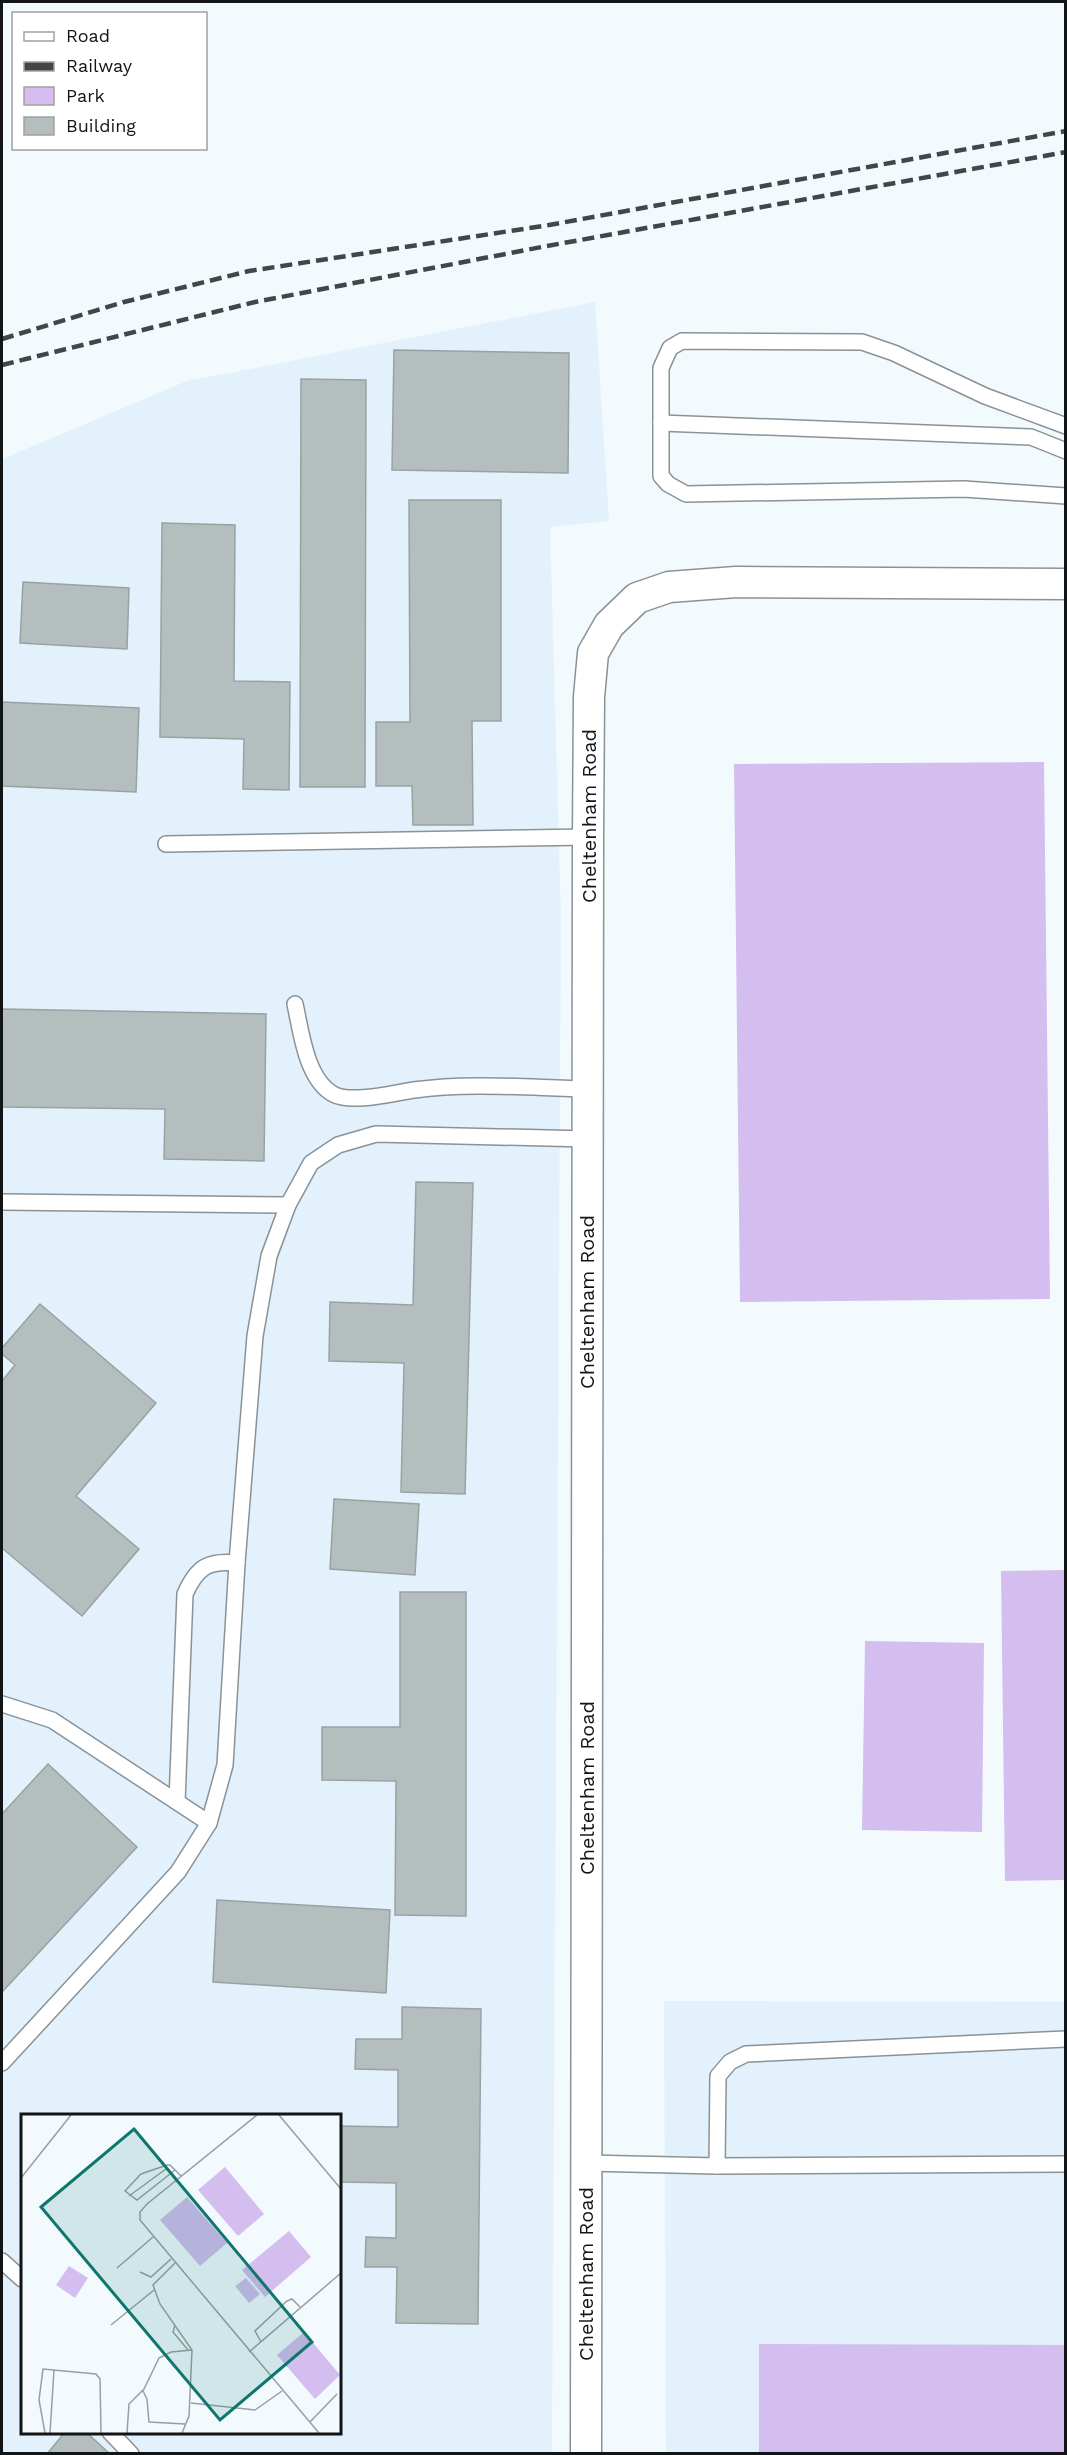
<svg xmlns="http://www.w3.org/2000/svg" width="1067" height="2455" font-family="'Work Sans',sans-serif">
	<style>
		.built { fill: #e2f1fb; fill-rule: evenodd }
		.green { fill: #d3beef }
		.building { fill: #b4bebf; stroke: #98a2a3; stroke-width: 1.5 }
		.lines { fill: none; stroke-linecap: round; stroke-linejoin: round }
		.lane-casing { stroke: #8a9297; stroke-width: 18 }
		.street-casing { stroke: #8a9297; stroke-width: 33 }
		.lane { stroke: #fff; stroke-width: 15 }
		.street { stroke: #fff; stroke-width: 30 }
		.rail { stroke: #424648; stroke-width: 4.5; stroke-dasharray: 12 6; stroke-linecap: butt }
		.labels { text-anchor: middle; stroke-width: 5; stroke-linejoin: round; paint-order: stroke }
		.street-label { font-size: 20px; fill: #121517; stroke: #fff }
		.inset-road { fill: none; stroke: #999ea2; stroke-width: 1.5 }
		.view { fill: #0f766e; fill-opacity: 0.15; stroke: #0f766e; stroke-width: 3 }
		.inset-edge { fill: none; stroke: #121517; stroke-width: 3 }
	</style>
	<rect width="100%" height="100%" fill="#f3fafe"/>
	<g class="built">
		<path d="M595,302L609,521L550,527L561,917L552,2453L2,2454V459L187,381ZM22,2116H339V2432H22Z"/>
		<path d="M664,2001L1065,2002V2453H666Z"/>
	</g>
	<g class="green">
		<path d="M1044,762L1050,1299L740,1302L734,764Z"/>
		<path d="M1065,1570V1880L1005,1881L1001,1571Z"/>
		<path d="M865,1641L984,1643L982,1832L862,1830Z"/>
		<path d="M759,2344L1065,2345V2453H759Z"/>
	</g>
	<g class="building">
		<path d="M394,350L569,353L568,473L392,470Z"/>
		<path d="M301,379L366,380L365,787H300Z"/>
		<path d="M409,500H501V721H472L473,825H413L412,786H376V722H410Z"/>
		<path d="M162,523L235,525L234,681L290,682L289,790L243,789L244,739L160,737Z"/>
		<path d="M23,582L129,588L127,649L20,643Z"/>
		<path d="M2,702L139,708L136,792L2,786Z"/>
		<path d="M2,1009L266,1014L264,1161L164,1159L165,1109L2,1107Z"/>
		<path d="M416,1182L473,1183L465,1494L401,1492L404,1363L329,1361L330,1302L413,1305Z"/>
		<path d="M40,1304L156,1403L76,1496L139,1549L82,1616L2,1548V1381L15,1365L2,1354V1348Z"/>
		<path d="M334,1499L419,1504L415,1575L330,1569Z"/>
		<path d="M400,1592H466V1916L395,1915L396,1781L322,1780V1727H400Z"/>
		<path d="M48,1764L137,1847L2,1992V1814Z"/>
		<path d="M217,1900L390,1910L386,1993L213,1982Z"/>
		<path d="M402,2007L481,2009L478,2324L396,2323L397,2267H365L366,2237L396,2238V2183L339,2182L340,2126L398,2127V2070L355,2069L356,2039H402Z"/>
		<path d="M65,2432H86L110,2454H47Z"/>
	</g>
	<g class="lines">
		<g class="lane-casing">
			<g id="lane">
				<path d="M661,423L1031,437L1066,451"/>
				<path d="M1066,426L985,396L894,353L862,342L682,341L670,348L661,368V476L668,484L686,494L964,489L1066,496"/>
				<path d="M166,844L588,837"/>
				<path d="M295,1004C301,1031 306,1079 333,1094C351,1104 393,1093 414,1090C471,1082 531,1088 588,1089"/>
				<path d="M2,1202L288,1205"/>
				<path d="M2,1704L52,1720L209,1823"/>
				<path d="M177,1802L185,1594C197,1567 208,1560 237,1563"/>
				<path d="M2,2063L178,1872L209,1823L225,1765L237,1563L255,1336L269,1256L288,1205L311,1163L338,1145L376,1134L588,1139"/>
				<path d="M586,2163L717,2166L1066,2164"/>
				<path d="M717,2166L718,2076L730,2062L746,2054L1066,2039"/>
				<path d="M2,2261L22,2279"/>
				<path d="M110,2432L131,2454"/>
			</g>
		</g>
		<g class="street-casing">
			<path id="street" d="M586,2454L588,837L589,697L593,653L609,625L637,598L669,587L736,582L1066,584"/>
		</g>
		<use href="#lane" class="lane"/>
		<use href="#street" class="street"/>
		<g class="rail">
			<path d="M2,339L124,302L249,271L549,225L1066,131"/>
			<path d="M2,365L255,302L547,246L1066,152"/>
		</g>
	</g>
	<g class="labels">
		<g class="street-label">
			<text transform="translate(589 816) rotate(-90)" y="7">Cheltenham Road</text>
			<text transform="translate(587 1302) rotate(-90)" y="7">Cheltenham Road</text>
			<text transform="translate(587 1788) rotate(-90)" y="7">Cheltenham Road</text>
			<text transform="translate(586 2274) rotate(-90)" y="7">Cheltenham Road</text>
		</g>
	</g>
	<g transform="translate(21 2114)">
		<rect width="320" height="320" fill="#f3fafe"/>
		<path d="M204,53L243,100L217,122L177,76ZM166,83L206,129L179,152L139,106ZM268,117L290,143L244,183L221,156ZM48,152L67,164L54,184L35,171ZM225,164L239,180L228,189L214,172ZM283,218L319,261L294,285L256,241Z" fill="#d3beef"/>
		<path class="inset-road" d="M236,1L126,90L119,98V106L298,319M258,1L320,75M154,56L116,86L104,77L120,60L146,51H149L160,62M0,64L50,1M108,82L145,55M154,149L132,171L139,190L171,236L168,302L161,319M96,154L132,123M119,158L130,163L150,145M90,211L133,176M154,211L152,218L167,236M240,228L234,217L266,187L271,185L279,193M228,238L320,159M122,277L126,285L128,308L164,310M170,289L234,296L261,277M289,308L316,280M24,319L18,286L22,255L75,260L79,265L80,319M29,319L33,256M106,319L108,290L123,275L138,244L150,238L171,236"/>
		<path class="view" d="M113,15L291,228L199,306L20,93Z"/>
		<rect width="320" height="320" class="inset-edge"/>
	</g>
	<rect width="1067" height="2455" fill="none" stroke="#121517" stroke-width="6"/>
	<rect x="12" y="12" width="195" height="138" fill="#ffffff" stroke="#a0a1a2" stroke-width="1.5"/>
	<rect x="24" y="32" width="30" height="9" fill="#ffffff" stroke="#a0a1a2" stroke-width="1.5"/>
	<text x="66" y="42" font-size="18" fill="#121517">Road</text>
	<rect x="24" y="62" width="30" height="9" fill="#424648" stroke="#a0a1a2" stroke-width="1.5"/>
	<text x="66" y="72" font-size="18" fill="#121517">Railway</text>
	<rect x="24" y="87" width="30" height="18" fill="#d3beef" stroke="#a0a1a2" stroke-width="1.5"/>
	<text x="66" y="102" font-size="18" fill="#121517">Park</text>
	<rect x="24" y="117" width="30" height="18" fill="#b4bebf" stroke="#a0a1a2" stroke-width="1.5"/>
	<text x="66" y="132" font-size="18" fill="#121517">Building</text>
</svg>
